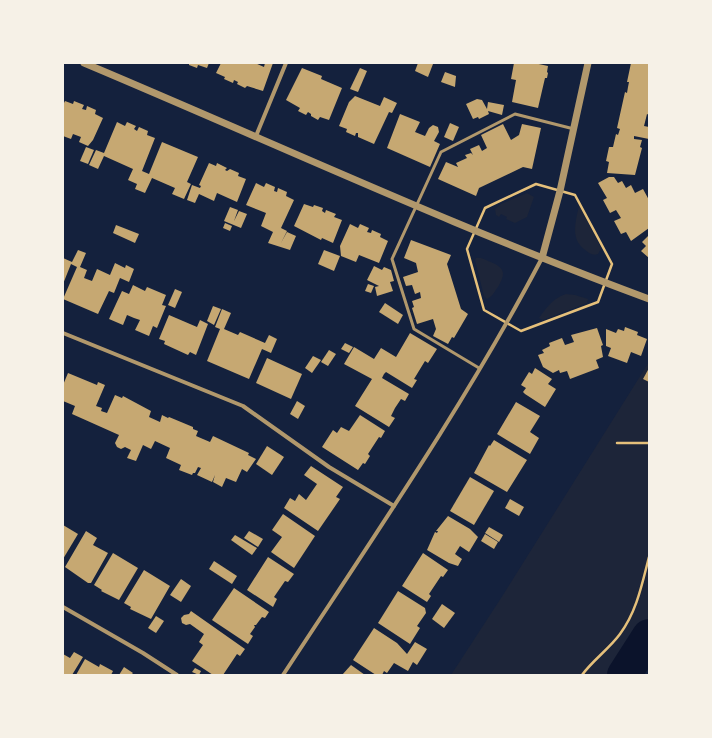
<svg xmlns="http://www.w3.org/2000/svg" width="712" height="738" font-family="Commissioner,sans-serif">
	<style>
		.green { fill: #1d2539 }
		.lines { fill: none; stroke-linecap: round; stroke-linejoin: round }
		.river { stroke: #0b132b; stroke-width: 34 }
		.building { fill: #c6a872 }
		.path { stroke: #e5c07b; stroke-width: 2.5 }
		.service { stroke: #b1986c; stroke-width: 3 }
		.minor { stroke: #b1986c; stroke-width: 4 }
		.tertiary { stroke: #b1986c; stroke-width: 7 }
	</style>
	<rect width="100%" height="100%" fill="#14213d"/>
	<g class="green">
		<path d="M527,193L534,197L527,217L515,223L506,219L507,217L501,214L499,217L496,215L495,209L501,204Z"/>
		<path d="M579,205L601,248L598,254C592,256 589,253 584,249C570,238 576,221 579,205Z"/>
		<path d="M476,258C480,257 484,259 488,261C504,267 507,272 498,287C494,292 493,296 487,299L484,296L475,260Z"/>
		<path d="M566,294L575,295L588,299L587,303L543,320L539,318C547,307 553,298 566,294Z"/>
		<path d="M649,362V656L638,675H451L503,595Z"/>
	</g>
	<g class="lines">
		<path class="river" d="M624,675L649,636"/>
	</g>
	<g class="building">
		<path d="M189,63H209L207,68L198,65L197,68L189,65Z"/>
		<path d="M221,63H255L264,67L265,63H273L263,91L247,86L245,88L237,84L238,82L234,80L233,83L224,79L225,77L216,73Z"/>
		<path d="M418,63L433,64L428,77L415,71Z"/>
		<path d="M514,63H534L548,66L547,72L548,73L547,78H545L538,108L512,102L516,80L511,79Z"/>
		<path d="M631,63H649V115L647,114L644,126L649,127V139L634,136V139L642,140L640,147L642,148L635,175L607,173L609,162L606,161L609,147H613L616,134L618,135L620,129L617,128L625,92L627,93L628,87L629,82H627Z"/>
		<path d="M302,68L322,76L321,79L342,88L329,120L320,117L318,120L311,116V114L308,112L306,115L298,111L300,108L286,100Z"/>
		<path d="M360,68L367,71L358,92L350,89Z"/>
		<path d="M445,72L456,76L455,87L441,82Z"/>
		<path d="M355,96L380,106L384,97L397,103L392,113L389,112L374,144L358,137V133H356L355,136L346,132L347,129L339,126L349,102Z"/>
		<path d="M477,99L482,100L487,109L488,102L504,105L502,115L488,111L489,114L479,119L478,117L473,119L466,104Z"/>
		<path d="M65,101L73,104L74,101L84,105L82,109L86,110L87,106L96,110L95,114L103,118L93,140L88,146L79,142L81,137L73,134L71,139L63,136V105Z"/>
		<path d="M400,114L420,122L415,132L425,136L429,128L433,125L438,127L439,132L434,141L440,144L430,167L387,148Z"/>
		<path d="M117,122L125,126L127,122L136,126L134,129L137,131L139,127L148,131L147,135L155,138L142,171L149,174L162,142L198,157L187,182L191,184L184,199L172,194L175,188L152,178L145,193L135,189L137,184L128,180L133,169L104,156L98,169L89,165L96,150L104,153Z"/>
		<path d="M450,123L459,127L453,141L444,137Z"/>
		<path d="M503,124L511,140L519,135L522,124L541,128L532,169L523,167L479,188L476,196L438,179L446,162L458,167L456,163L467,158L465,155L471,153L473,155L470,149L479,145L482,151L487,148L481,135Z"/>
		<path d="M86,147L94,150L88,164L80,161Z"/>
		<path d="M209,163L216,166L217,163L227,168L225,170L227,171L230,169L239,173L238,176L246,179L237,202L217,193L214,201L199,194L195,203L187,200L192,185L200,188L201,186L199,185Z"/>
		<path d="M609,177H614L618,183L622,181L626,188L631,185L635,193L643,189L649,200V228L631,241L626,232L621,234L614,221L621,218L616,210L610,213L603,200L607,198L598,183Z"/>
		<path d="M256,183L264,187L266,183L275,187L274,191L277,192L278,188L287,192L286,196L294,200L281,228L287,231L281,243L287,232L296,236L290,250L268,243L273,232L261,226L266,213L246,205Z"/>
		<path d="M304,204L313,207L314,205L323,208L322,211L325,213L326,210L336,214L334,217L342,220L333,243L322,238L321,240L294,226Z"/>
		<path d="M230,207L238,210L234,221L239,211L247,214L241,228L224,221Z"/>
		<path d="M225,223L232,226L230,231L223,228Z"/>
		<path d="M350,224L358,228L360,224L369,228L367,232L371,233L372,230L381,234L380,237L388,241L379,263L359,255L356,262L341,256L340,246Z"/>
		<path d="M116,225L139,234L135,243L113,233Z"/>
		<path d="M649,235V258L641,251L646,246L642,242Z"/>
		<path d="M411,240L451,255L447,264L461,309L468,314L454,338L452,337L448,344L433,336L436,329L433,319L417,324L412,308L414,307L412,301L421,298L420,292L415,294L412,285L406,286L403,277L418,272L416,263L404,258Z"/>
		<path d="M78,250L86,253L80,267L87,270L84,278L92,281L97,269L110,275L115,263L125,268L126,265L134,269L129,282L120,278L114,293L109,291L98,314L63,299L77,267L71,264L63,284V258L72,262Z"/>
		<path d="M324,250L340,256L334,271L318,264Z"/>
		<path d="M374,266L382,270L384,267L391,270L394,281L390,282L393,291L377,296L375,287L379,286L367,280Z"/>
		<path d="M368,284L374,286L371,293L365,291Z"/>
		<path d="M133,285L145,291L147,287L166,295L162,305L166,306L157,328L153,326L149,336L135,330L140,320L134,318L127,315L123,325L109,319L122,291L129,294Z"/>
		<path d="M175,289L182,292L175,308L168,305Z"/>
		<path d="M385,303L403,315L398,324L379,312Z"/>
		<path d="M213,306L221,309L214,325L207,321Z"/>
		<path d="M222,309L231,313L224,329L238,335L240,332L265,343L269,335L277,339L271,353L262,349L249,379L207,361L220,329L215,327Z"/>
		<path d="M169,315L197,327L200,320L208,324L196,355L190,352L188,355L164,344L165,341L159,339Z"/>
		<path d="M625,327L638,332L637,335L647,339L641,356L631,352L627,363L608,356L611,348L606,346V329L616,333L618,329L624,331Z"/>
		<path d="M597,328L603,345L601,346L603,357L596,360L599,368L570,379L567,371L560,373L559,370L553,373L543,367L538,355L544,353L542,350L550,346L549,343L562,338L565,345L574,342L571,335Z"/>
		<path d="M410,333L437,349L428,363L425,361L414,379L417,380L412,388L386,372L384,374L382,378L409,394L405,401L401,399L395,408L391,416L395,418L389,427L355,406L372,379L344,364L354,347L374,359L381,348L396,357Z"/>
		<path d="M345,343L353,347L349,353L341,349Z"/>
		<path d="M329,350L336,354L328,366L321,362Z"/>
		<path d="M313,356L321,360L312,373L305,368Z"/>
		<path d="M267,358L302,374L291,399L256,383Z"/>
		<path d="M535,368L552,379L548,384L556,389L545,407L525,394L523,392L526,388L521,385L529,372L532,374Z"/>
		<path d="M649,368V382L643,379Z"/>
		<path d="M68,373L97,385L98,382L105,385L96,406L102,408L101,411L107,413L115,395L122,398L123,396L151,411L149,417L160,422L162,415L168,418L169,417L193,427V429L198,431L196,436L210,442L213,436L249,453L248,455L256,459L247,472L242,469L236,482L226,478L222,487L213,482L215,475L212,482L197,475L201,468L198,467L195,473H193L192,475L179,470L181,465L166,458L170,448L155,441L151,449L143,445L136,461L127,458L131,450L125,447L121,449L117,447L115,443L119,435L72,414L75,406L63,401V385Z"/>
		<path d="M297,401L305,406L298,419L290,414Z"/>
		<path d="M516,402L540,416L530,432L539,438L530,454L497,434Z"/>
		<path d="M360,415L385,431L381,438L379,437L368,454L370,456L365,464L363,463L358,470L322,447L333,430L337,433L341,427L349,431Z"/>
		<path d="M494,440L527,460L507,492L474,473L489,445L490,446Z"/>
		<path d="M267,446L284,457L272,475L256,464Z"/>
		<path d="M311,466L343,487L336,497L340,499L318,531L284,508L290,498L295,501L299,494L306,500L317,484L304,475Z"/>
		<path d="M470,477L494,491L474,525L450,511Z"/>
		<path d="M510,499L524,507L519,516L505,508Z"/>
		<path d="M283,514L315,536L294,568L271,552L282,537L272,530Z"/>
		<path d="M448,516L470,529L478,537L469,552L460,546L455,554L462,559L458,566L449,563L427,550L435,532L437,533L438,531H436Z"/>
		<path d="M63,525L78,534L63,559Z"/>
		<path d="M489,527L503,535L499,542L485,533Z"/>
		<path d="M86,531L97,538L93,545L108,553L91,583H88L65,567Z"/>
		<path d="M249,531L263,539L258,547L244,538Z"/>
		<path d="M485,534L498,542L494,549L481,541Z"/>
		<path d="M235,535L257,548L252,555L231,540Z"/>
		<path d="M113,553L138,568L119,600L101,591L102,590L94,585Z"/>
		<path d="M423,553L448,570L443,577L441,576L429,594L431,596L427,602L402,586Z"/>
		<path d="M268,557L294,574L288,582L285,581L274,597L277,599L273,607L247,590Z"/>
		<path d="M214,561L237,576L232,584L209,569Z"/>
		<path d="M144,570L170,586L151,619L130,609L131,607L124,603Z"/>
		<path d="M181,579L191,586L181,602L170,595Z"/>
		<path d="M234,588L269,612L265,618L262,617L256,625H254L255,627L250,634L253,636L248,644L212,620Z"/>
		<path d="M398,591L425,608L426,613L417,626L420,628L410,644L378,623Z"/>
		<path d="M442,604L455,613L444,628L432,619Z"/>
		<path d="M191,611L245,649L240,656L237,654L223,675H213L192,661L203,645L199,642L204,634L190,624L186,625L182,623L181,618L184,615L189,614Z"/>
		<path d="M156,616L164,621L156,633L148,628Z"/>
		<path d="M374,628L397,643L407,654L415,642L427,649L417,665L413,662L408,671L394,663L387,673L384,671L382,675H376L353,660Z"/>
		<path d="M74,652L83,657L72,675H63V654L70,658Z"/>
		<path d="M85,659L99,667L100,664L113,671L111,675H76Z"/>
		<path d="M351,665L365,675H342Z"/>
		<path d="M124,667L133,673L131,675H119Z"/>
		<path d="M195,668L201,671L199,675L192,672Z"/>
	</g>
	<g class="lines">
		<g class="path">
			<path d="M536,184L575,195L612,264L598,302L521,331L484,310L467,249L485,208Z"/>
			<path d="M617,443H649"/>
			<path d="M582,675C593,660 609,649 620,634C637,611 642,584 649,557"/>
		</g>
		<path class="service" d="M479,368L414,329L392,259L441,152L515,114L574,129"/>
		<g class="minor">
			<path d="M256,136L286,63"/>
			<path d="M63,333L243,406L329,467L394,506"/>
			<path d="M63,607L143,653L177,675"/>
			<path d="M283,675C372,539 466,403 542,258"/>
		</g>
		<g class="tertiary">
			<path d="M84,63C272,142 457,228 649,299"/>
			<path d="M542,258L560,191L588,63"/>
		</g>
	</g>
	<rect width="712" height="738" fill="none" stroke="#f6f1e7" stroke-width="128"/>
</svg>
